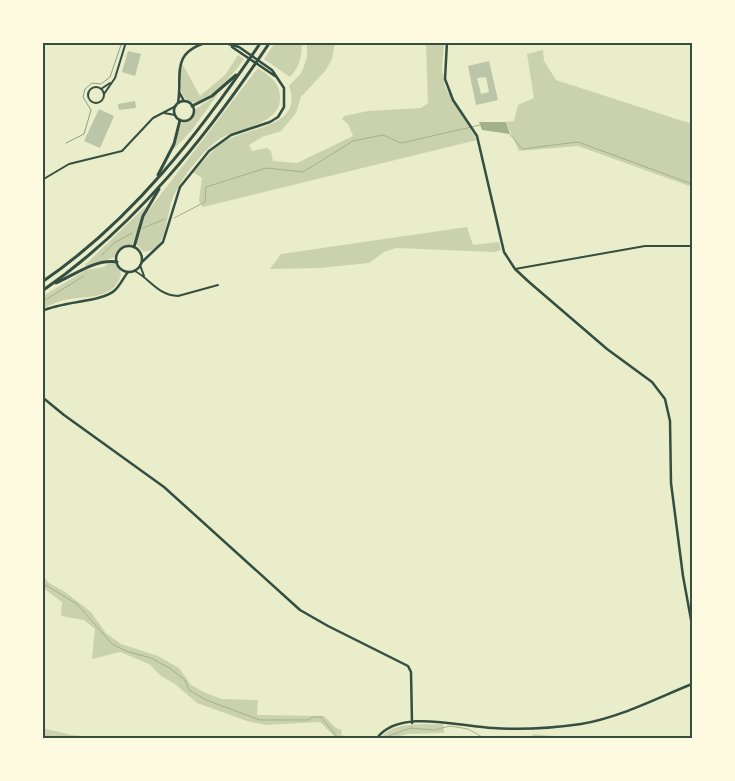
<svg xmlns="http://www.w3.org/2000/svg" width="735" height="781" font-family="'Sofia Sans Condensed',sans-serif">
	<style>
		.green { fill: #cad2ad }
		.water { fill: #a3b18a }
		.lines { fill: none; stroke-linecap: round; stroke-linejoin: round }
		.stream { stroke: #a3b18a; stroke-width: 1 }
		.building { fill: #bcc5a7; fill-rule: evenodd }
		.path { stroke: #344e41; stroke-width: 0.5 }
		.minor { stroke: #344e41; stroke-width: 2 }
		.tertiary { stroke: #344e41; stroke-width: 2.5 }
		.motorway { stroke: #344e41; stroke-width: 3 }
		.neatline { fill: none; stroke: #344e41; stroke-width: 2 }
	</style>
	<rect width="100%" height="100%" fill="#e9edc9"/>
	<g class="green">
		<path d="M275,43H302C301,58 300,66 290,77L264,59Z"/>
		<path d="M307,43H335L332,59L326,70L301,97L296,113L281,131L262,137L249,145L252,151L267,148L271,151L273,161L297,163L353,136L348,124L342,119L344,116L368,111L421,108L428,103L426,43H444L442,68L445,87L477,140L203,207L199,201L202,178L193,172C204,161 213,148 227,140C250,127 304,127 289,86L302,72L307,57Z"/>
		<path d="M543,50L544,61L556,80L692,124V187L578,146L519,151L506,122L514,121L518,105L534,98L527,54Z"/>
		<path d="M238,55L244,59C236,71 194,123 182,93C178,84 180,74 183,65L200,96L226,74Z"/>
		<path d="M258,68C269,76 280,82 280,97C281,125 240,127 221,138C212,144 203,153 196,162C187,172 179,184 173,197C166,213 168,255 142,251L136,243L145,215Z"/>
		<path d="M218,94L191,131L172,151L182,122L191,120L196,109Z"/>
		<path d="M146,206L132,245L121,247L115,257L86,267L85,265Z"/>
		<path d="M467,227L473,245L499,242L501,250L495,252L396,248L384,252L369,263L320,268L270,269L281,254Z"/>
		<path d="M109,263L115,264L120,269L121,275C113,301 86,295 64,300C57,302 49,305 43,309V296L86,270L104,267Z"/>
		<path d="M42,575L49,583L65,592L91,612L106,633L121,644L158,656L179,668L191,685L204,692L221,699L258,700L257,715L324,716L336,728L342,730L341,735L355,738H336L320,722L265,725L247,721L197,703L175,684L161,676L149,664L120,652L92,659L95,629L84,620L61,616L62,602L43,588Z"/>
		<path d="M443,724L444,733L408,734L391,738H380C394,721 422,725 443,724Z"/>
		<path d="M42,728L72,735L107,738H43Z"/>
		<path d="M533,734L576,738H531Z"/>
	</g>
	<path class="water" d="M479,122H506L510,134L482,130Z"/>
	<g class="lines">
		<g class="stream">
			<path d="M509,133L522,149L578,142L692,184"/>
			<path d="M174,218L205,202L206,187L266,168L303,172L353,141L383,135L401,143L480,125"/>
			<path d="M143,228L165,219"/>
			<path d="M102,255L114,243L132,233"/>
			<path d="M42,302L84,276"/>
			<path d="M42,583L77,604L112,644L126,651L151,658L171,669L185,680L189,690L206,700L260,720H308L313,717H321L338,738"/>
			<path d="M383,738L410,728L434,730L450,726L468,729L484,738"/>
		</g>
	</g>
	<g class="building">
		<path d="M128,51L141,54L135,76L122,72Z"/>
		<path d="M489,61L498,100L476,105L468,66ZM486,77L489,92L481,94L477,78Z"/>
		<path d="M135,101L136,108L119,110L118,104Z"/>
		<path d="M99,109L114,116L100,148L84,141Z"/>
	</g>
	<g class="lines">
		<path class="path" d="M66,143L84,134L91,110L83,97L85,89L92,83L101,84L110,77L122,42"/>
		<g class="minor">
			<circle cx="96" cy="95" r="8"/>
			<path d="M101,89L110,83"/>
			<path d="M104,94L115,78L126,42"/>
			<path d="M164,113L175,115"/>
			<path d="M42,180L69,164L122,151L153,118L176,106"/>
			<path d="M140,265L144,276"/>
			<path d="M515,269L645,246H692"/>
			<path d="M135,271C151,280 158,295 178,296L218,285"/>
		</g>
		<g class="tertiary">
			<path d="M447,42L445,79L453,100L477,136L504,252L515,269L529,282L607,349L652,382L665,399L670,421L671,483L683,576L692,625"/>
			<path d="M232,47L275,76"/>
			<path d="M179,92L184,101"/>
			<circle cx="184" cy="111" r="10"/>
			<path d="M178,103C183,76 169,53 208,42"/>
			<circle cx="129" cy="259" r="13"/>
			<path d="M142,262L163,242L180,187L209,151L231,135L270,122L278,117L284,107V88L272,70L239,47L222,42"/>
			<path d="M42,311C63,301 101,302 114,291C120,286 123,278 128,272"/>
			<path d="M42,397L64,415L164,487L300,610L328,626L408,666L411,672L412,723"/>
			<path d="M377,738C400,708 461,727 493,728C521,730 553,728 581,724C619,718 657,698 692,684"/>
		</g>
		<g class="motorway">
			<path d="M192,106L212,96L236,75"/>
			<path d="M158,175L174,144L180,120"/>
			<path d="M134,247L143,216L159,189"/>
			<path d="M42,282C132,221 201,131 261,42"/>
			<path d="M56,283C74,275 97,258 117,262"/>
			<path d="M42,291C135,227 208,135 270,42"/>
		</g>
	</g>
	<rect width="735" height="781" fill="none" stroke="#fefae0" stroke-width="88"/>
	<rect x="44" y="44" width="647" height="693" class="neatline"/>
</svg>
